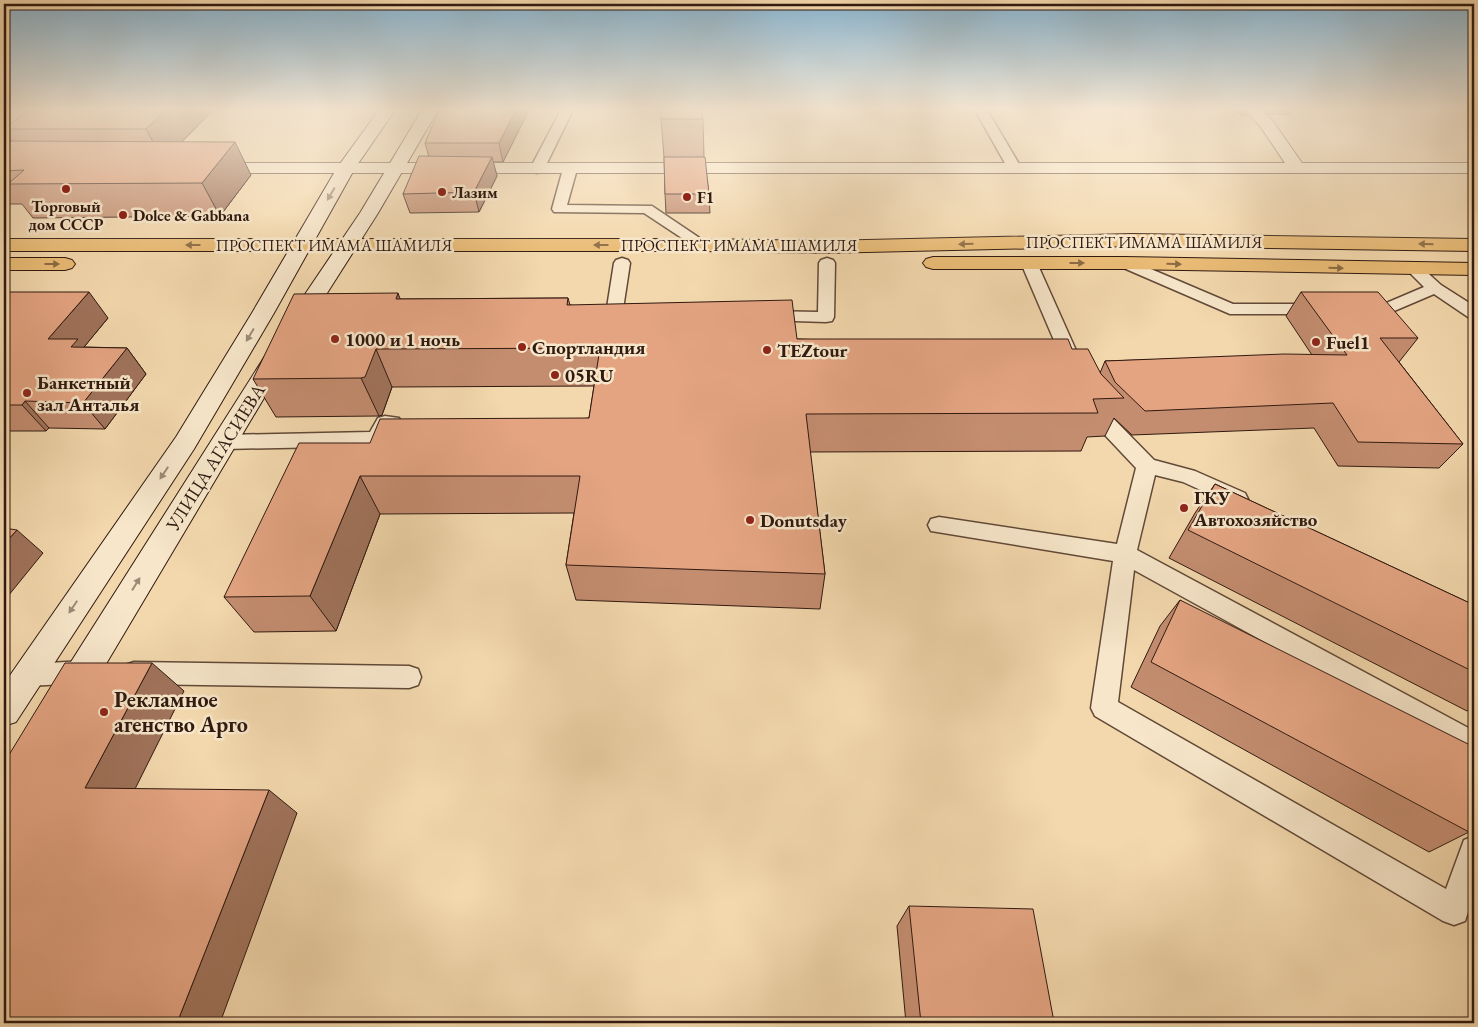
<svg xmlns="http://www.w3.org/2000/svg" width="1478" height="1027" font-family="'EB Garamond',serif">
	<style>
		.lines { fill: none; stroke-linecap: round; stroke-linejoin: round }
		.lane-casing { stroke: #614937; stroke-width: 3 }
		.street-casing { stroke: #614937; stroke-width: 2 }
		.secondary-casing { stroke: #301910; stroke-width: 2 }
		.primary-casing { stroke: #301910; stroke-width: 2 }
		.lane { fill: #f7e6ca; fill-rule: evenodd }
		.street { fill: #f7e6ca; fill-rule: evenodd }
		.secondary { fill: #f7e6ca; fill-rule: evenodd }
		.primary { fill: #eabc76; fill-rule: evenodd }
		.wall { fill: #c48d70; stroke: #301910 }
		.shaded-wall { fill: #a0735b; stroke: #301910 }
		.building { fill: #e4a482; stroke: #301910 }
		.oneway { fill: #9d8a76 }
		.oneway2 { fill: #8d6a43 }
		.poi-dot { fill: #8f2418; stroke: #f7e6ca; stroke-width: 2 }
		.labels { text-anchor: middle; stroke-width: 5; stroke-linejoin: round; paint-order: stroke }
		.far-poi-label { font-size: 16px; font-weight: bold; fill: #301910; stroke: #f7e6ca; text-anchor: start }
		.far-street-label { font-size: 16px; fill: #301910; stroke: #f7e6ca }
		.poi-label { font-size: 19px; font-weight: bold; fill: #301910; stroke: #f7e6ca; text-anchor: start }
		.street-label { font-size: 19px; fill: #301910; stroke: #f7e6ca }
		.near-poi-label { font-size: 22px; font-weight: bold; fill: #301910; stroke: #f7e6ca; text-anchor: start }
	</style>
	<rect width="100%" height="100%" fill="#f3d8ad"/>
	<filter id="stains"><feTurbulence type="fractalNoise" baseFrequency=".004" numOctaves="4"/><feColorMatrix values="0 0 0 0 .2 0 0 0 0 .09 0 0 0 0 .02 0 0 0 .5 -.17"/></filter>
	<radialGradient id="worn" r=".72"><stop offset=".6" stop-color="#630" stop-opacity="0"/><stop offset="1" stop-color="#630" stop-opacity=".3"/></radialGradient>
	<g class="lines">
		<g class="lane-casing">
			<g id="lane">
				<path d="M561,110H573L544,169L537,173L532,172L530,169Z"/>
				<path d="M975,110H987L1022,169L1020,172H1010Z"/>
				<path d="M570,165L577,169L567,205L652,206L710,245L707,248H697L644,213L554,212L552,209L563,169Z"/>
				<path d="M622,258L628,260L630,263L623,309L639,310L641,314L639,318C629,320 618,320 608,318L606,314L614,263L616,260Z"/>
				<path d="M827,258L833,260L835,263L834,317L832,321L826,322L760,320L758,316L760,312L766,311L818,312L819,263L821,260Z"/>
				<path d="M1029,258L1035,260L1037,263L1083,366L1080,370L1074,372L1068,370L1065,366L1021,263L1023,260Z"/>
				<path d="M1125,258L1233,304H1318L1324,305L1326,309L1324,313L1318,314H1230L1119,266L1117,263L1119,260Z"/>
				<path d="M1414,264L1420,266L1441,285L1474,306V318L1468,317L1434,294L1387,314L1357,313L1355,309L1357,305L1384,304L1424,287L1406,269L1408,266Z"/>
				<path d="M1092,399L1099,400L1103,408L1154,460L1195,471L1245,493L1248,499L1245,505L1238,507L1183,482L1155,475L1137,550L1474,731V757L1134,570L1118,702L1446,889L1464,840L1474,836V894L1465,921L1454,925L1443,921L1095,716L1091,708L1113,561L931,531L928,525L931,519L939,517L1117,544L1136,468L1087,416L1083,405L1085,400Z"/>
				<path d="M385,416L399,418L402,423L399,428L391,430L383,444L376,446L224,449L217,447L214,442L217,437L224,435L370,432L378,418Z"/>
				<path d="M86,661L95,664L98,672L95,680L86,683L27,686L18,683L15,675L18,667L27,664Z"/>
				<path d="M134,662L409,666L418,669L421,677L418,685L409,688L134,684L125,681L122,673L125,665Z"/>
			</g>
		</g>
		<g class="street-casing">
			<path id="street" d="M1245,110H1262L1272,120L1302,163H1474V173H210L204,172L201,168L204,164L210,163H1285L1260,126Z"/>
		</g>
		<g class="secondary-casing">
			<g id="secondary">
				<path d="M379,110H395L355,168L274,313L194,449L16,722L4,726V684L176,437L252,313L337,168Z"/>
				<path d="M422,110H438L378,213L315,312L81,706L69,710L57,706L53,695L57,684L293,312L360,213Z"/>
			</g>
		</g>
		<g class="primary-casing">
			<g id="primary">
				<path d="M1132,234L1474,239V251L1132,246L823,253L702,251H4V239H702L823,241Z"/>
				<path d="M933,257H1125L1474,263V275L1125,269H933L926,267L923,263L926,259Z"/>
				<path d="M4,258H65L72,260L75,264L72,268L65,270H4Z"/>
			</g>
		</g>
		<use href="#lane" class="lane"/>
		<use href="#street" class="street"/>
		<use href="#secondary" class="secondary"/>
		<use href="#primary" class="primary"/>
	</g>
	<g class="wall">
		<path d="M213,110L182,142L251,175L220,216L33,218L22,204H4V141H12L4,130V128Z"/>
		<path d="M529,110L503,162H493L497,176L479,212L410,213L403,194L429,157L425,143Z"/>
		<path d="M1237,110H1249L1247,115H1241Z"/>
		<path d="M1264,110H1291L1289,114H1269Z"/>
		<path d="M661,119H703L704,157L709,194L710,213H666L665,194L664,157Z"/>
		<path d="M4,292L108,318L84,347L127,348L146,374L105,429L49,428L46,431H4Z"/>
		<path d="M1301,292L1418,338L1399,362L1463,444L1439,468L1338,466L1314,428L1132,435L1114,418L1105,436L1087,437L1081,451L810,452L825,574L820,609L576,600L566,565L574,513L380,514L336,631L254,632L224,597L370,443L589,418L594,386L392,387L382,415L379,416L276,417L253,379L400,299L568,298L570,305L797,339L1072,349L1100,373L1105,361L1312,355L1286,316Z"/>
		<path d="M1215,484L1474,605V706L1467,711L1169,558L1195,513Z"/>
		<path d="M1180,600L1469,832L1429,852L1131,687L1160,626Z"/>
		<path d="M909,906L1054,1022L1056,1023H906L897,926Z"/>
	</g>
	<g class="shaded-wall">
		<path d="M166,110H213L163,161L146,129Z"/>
		<path d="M516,110H529L503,162L499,143Z"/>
		<path d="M235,142L251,175L220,216L202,183Z"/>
		<path d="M492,157L497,176L479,212L474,192Z"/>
		<path d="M89,292L108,318L84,347L92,373L48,339Z"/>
		<path d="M398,293L412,331L396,299Z"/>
		<path d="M127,348L146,374L105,429L83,403Z"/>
		<path d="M376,349L392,387L382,415L379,416L361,378Z"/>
		<path d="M25,401L49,428L46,431L22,405Z"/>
		<path d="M360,476L380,514L336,631L310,596Z"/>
		<path d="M17,530L43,553L4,601V544Z"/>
		<path d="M152,663L184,691L124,811L85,788Z"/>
		<path d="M269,790L297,813L220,1023H177Z"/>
	</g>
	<g class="building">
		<path d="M28,110H166L146,129H4Z"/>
		<path d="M439,110H516L499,143H425Z"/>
		<path d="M661,110H702L703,119H661Z"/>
		<path d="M4,141L235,142L202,183L8,184L24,170L4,171Z"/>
		<path d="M419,156L492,157L474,192L403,194Z"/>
		<path d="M664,157H705L709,194H665Z"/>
		<path d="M4,292H89L48,339H78L71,347L127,348L83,403L25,401L22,405H4Z"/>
		<path d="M1301,292H1378L1418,338H1380L1463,444L1358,442L1333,403L1145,411L1115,382L1105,361L1284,354L1347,355Z"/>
		<path d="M398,293L396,299L568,298L567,305L792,300L797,339H1068L1072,349H1088L1101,374L1124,398L1093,399L1098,413L806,414L825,574L566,565L580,476H360L310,596L224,597L299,443H370L380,419L589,418L600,348L376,349L365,377L361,378L253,379L294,294Z"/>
		<path d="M1215,484L1474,605V672L1188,530Z"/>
		<path d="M4,528L17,530L4,544Z"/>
		<path d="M1180,600L1474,747V803L1469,832L1151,662Z"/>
		<path d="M65,663H152L85,788L269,790L177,1023H4V763Z"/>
		<path d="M909,906L1033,909L1054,1022L1056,1023H921Z"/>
	</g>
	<defs><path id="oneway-solid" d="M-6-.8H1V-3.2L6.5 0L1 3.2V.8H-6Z" transform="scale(1.25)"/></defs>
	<g class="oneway">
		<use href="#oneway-solid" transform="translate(331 194) rotate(120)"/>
		<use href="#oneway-solid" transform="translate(250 335) rotate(121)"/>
		<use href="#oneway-solid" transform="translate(164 473) rotate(124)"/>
		<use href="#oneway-solid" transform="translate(136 584) rotate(-58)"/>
		<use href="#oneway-solid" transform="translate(73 607) rotate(124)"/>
	</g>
	<g class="oneway2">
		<use href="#oneway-solid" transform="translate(966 244) rotate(179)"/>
		<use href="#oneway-solid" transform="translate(1426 244) rotate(-179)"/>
		<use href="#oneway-solid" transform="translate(193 245) rotate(-180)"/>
		<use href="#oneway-solid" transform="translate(601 245) rotate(180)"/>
		<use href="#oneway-solid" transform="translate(1077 263)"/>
		<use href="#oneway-solid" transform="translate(52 264)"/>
		<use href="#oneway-solid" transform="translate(1174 264) rotate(1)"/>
		<use href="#oneway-solid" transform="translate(1336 268) rotate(1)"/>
	</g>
	<linearGradient id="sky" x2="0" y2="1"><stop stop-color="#8ab6d2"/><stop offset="0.43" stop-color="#faedda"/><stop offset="1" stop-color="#faedda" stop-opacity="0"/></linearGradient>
	<rect width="1478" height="254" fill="url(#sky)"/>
	<g class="poi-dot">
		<circle cx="66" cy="189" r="5"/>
		<circle cx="442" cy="192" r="5"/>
		<circle cx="687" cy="197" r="5"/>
		<circle cx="123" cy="215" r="5"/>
		<circle cx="335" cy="339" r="5"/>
		<circle cx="1316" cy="342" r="5"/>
		<circle cx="522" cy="347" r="5"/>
		<circle cx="767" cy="350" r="5"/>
		<circle cx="555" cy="375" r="5"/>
		<circle cx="27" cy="393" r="5"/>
		<circle cx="1184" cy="508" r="5"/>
		<circle cx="750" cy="520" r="5"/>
		<circle cx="104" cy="712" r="5"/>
	</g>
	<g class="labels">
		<g class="far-poi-label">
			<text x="452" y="198">Лазим</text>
			<text x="697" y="203">F1</text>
			<text x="66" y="212" text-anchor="middle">Торговый<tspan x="66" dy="18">дом СССР</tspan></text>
			<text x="133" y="221">Dolce &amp; Gabbana</text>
		</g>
		<g class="far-street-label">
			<text x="1144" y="248">ПРОСПЕКТ ИМАМА ШАМИЛЯ</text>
			<text x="334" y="251">ПРОСПЕКТ ИМАМА ШАМИЛЯ</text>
			<text x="739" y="251">ПРОСПЕКТ ИМАМА ШАМИЛЯ</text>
		</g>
		<g class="poi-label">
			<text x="345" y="346">1000 и 1 ночь</text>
			<text x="1326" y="349">Fuel1</text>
			<text x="532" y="354">Спортландия</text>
			<text x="777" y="357">TEZtour</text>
			<text x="565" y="382">05RU</text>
			<text x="37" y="389">Банкетный<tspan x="37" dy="22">зал Анталья</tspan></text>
			<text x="1194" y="504">ГКУ<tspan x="1194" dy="22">Автохозяйство</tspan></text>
			<text x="760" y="527">Donutsday</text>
		</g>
		<g class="street-label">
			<text transform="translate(215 457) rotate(-58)" y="7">УЛИЦА АГАСИЕВА</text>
		</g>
		<g class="near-poi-label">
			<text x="114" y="707">Рекламное<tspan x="114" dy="25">агенство Арго</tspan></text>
		</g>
	</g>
	<rect width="1478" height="1027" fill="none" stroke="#f3d8ad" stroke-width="20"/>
	<rect x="5" y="5" width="1468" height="1017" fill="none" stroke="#301910" stroke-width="2.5"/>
	<rect x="10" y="10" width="1458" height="1007" fill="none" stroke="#301910"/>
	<rect width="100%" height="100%" filter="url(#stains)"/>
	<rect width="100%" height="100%" fill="url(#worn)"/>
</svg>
